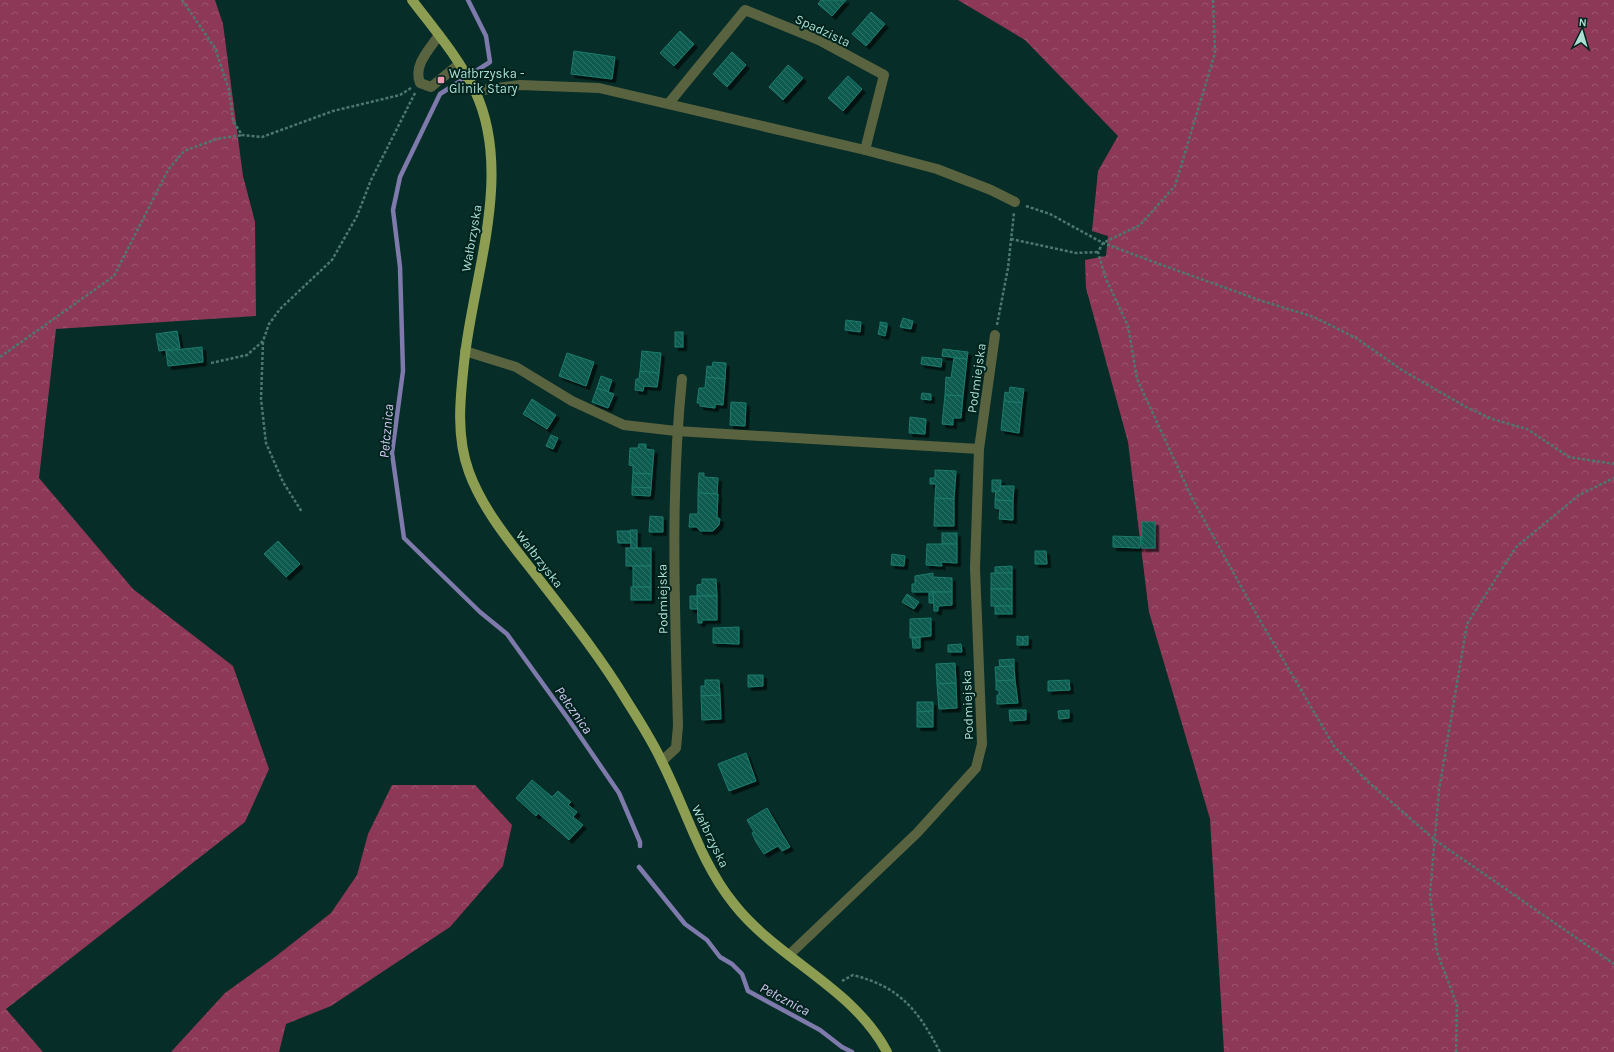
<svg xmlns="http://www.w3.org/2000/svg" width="1614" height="1052" font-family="Karla,sans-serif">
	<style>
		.forest { fill: url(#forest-crowns) }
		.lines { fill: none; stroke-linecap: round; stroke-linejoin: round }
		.stream { stroke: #7e7aab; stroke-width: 4.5 }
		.building { fill: url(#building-back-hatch); stroke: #1c7b6d; filter: url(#shadow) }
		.path { stroke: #4c7870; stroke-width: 2.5; stroke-dasharray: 3 2; stroke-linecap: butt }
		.minor { stroke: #5a6340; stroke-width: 10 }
		.major { stroke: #8d9e53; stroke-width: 10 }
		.poi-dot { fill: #f09ab4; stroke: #00231d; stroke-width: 1.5 }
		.labels { text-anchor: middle; stroke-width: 4; stroke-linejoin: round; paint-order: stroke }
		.street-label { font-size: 13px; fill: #acdfd4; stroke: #00231d }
		.poi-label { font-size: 13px; fill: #acdfd4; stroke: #00231d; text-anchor: start }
		.water-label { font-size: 14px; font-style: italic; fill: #d3c6f0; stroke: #00231d }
	</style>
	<defs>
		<pattern id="forest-crowns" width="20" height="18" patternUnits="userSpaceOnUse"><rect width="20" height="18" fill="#8d3857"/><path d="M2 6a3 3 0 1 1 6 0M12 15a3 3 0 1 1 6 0" fill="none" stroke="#9a546e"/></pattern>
		<pattern id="building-back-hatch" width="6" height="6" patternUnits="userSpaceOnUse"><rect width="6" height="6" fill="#0f5b50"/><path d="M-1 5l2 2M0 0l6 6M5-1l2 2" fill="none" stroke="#2f7268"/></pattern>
		<filter id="shadow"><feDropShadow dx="3.5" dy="3.5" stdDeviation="0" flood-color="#0009"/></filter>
	</defs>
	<rect width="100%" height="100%" fill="#062d27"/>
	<g class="forest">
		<path d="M0,0H215L223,24L243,176L255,222L256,316L56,329L39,478L133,589L233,666L269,769L245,822L6,1009L43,1052H0Z"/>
		<path d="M958,0H1614V1052H1224L1210,819L1149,612L1128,442L1086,288L1085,260L1106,256L1108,236L1092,231L1098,171L1118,136L1025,40Z"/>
		<path d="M392,785H475L512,825L503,866L450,927L331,1006L286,1024L279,1052H171L225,993L275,957L331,913L357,875L368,834Z"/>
	</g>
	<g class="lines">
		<g class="stream">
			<path d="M468,0L486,36L490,62L440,94L400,177L393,210L400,267L403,371L392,453L404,538L480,612L507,634L569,720L619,793L640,842V846"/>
			<path d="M639,867L685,924L707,940L720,957L732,964L742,974L748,991L820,1030L842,1047L852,1052"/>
		</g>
	</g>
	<g class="building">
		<path d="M821,0H846L832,16L818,4Z"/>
		<path d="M871,12L885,24L866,46L852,34Z"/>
		<path d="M680,31L694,44L674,66L660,53Z"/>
		<path d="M574,51L615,57L612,79L571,74Z"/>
		<path d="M732,52L746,65L727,87L713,74Z"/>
		<path d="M788,65L803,78L783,100L769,87Z"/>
		<path d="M848,76L862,89L843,111L828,98Z"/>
		<path d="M903,318L913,321L911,329L900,327Z"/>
		<path d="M846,320L861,322L860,332L845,330Z"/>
		<path d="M880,322L887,323V327L880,325Z"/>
		<path d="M880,325L887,327L885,336L878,334Z"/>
		<path d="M177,331L180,348L159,351L156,334Z"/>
		<rect x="675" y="332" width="8" height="15"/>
		<path d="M202,347L203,362L168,366L166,351Z"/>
		<path d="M943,349L968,352L967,359L942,356Z"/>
		<path d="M642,351L661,353L659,373L640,371Z"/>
		<path d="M567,353L594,362L586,386L559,376Z"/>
		<path d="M922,357L942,359L941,367L921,364Z"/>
		<path d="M954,358L967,359L963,396L945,395L946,377L951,378Z"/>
		<path d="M713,362L726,363L725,379L706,377L707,366L712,367Z"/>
		<path d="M640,371L659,373L657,387L644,386L643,391L635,390L636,379H639Z"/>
		<path d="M601,376L612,380L608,392L597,388Z"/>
		<path d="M706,377L725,379L723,405L715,404V408L700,406V403H697L699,388H705Z"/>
		<path d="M1010,387L1024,389L1022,403L1004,401L1005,392L1009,393Z"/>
		<path d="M597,388L614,394L608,408L592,402Z"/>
		<path d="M922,393L931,394V400L921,399Z"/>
		<path d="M945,395L963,396L961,418H953V425L942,424Z"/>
		<path d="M532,399L556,415L547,429L523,414Z"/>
		<path d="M1004,401L1022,403L1019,433L1001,430Z"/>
		<path d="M731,402L746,403L745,426L730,425Z"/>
		<path d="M910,417L926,419L925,434L909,433Z"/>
		<path d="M551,435L558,438L553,449L546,446Z"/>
		<path d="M639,444H646V449L654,450L652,474L633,473V466L629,465L630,448H638Z"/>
		<path d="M935,470L956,471L954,499L935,498L936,484H930V478H935Z"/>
		<path d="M633,473L652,474L651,488L632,487Z"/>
		<path d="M699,473H704V477L718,478L717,494L698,493Z"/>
		<path d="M992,480H1001L1000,491L992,492Z"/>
		<path d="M1000,486H1014L1013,501L995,500L996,491H1000Z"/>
		<path d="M632,487L651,488L650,496L632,495Z"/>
		<path d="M698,493L718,494L717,517L720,519L719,525L713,531H700L697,527H689L690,514H698Z"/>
		<path d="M935,498L954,499V526H934Z"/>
		<path d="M995,500L1013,501V520L999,519L1000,509L995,508Z"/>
		<path d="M650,516L663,517V532H649Z"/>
		<rect x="1142" y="522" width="13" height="26"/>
		<path d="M630,530H637V548H631Z"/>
		<path d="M617,531H630L631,543H618Z"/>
		<rect x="942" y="533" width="15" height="11"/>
		<path d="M1113,536L1141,537L1140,548L1113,547Z"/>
		<path d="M278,541L300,564L286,577L264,554Z"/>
		<path d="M927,544H957V563L941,562L942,566L926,565Z"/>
		<rect x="626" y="548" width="25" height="18"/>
		<path d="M1035,551H1046L1047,564H1035Z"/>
		<path d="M892,554L905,556L904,566L891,565Z"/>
		<rect x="633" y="566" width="18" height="21"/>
		<path d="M1012,566V573L995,574V567Z"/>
		<path d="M933,573V577L952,578V592H912V584H915V576Z"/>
		<rect x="991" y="573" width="21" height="16"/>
		<path d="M702,579H716L717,596H697V585L702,584Z"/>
		<rect x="631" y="587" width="20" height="13"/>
		<rect x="991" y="589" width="21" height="17"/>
		<path d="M929,592H933L934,603H929Z"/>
		<path d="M933,592H952V605L938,606V611H934Z"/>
		<path d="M907,594L919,602L914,609L902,602Z"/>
		<path d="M690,596H697L698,609H690Z"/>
		<path d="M697,596H717V620H702V623H698Z"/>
		<rect x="995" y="606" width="17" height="8"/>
		<path d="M931,618V636L910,638V619Z"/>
		<path d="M739,627V644L713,643V628Z"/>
		<path d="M1017,636L1023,637V645H1017Z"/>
		<path d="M1028,636V645H1023V637Z"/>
		<path d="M920,637V648H913L912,638Z"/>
		<path d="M961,644L962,652H948V645Z"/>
		<path d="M1014,659V666L1000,667L999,660Z"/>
		<path d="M955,663L956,683L937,684L936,664Z"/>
		<path d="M1014,666L1015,680L996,681L995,667Z"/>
		<path d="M748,675H763V686L748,687Z"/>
		<path d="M705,680H719L720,695L701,696V686H705Z"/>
		<path d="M1015,680L1018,703L997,704V695H999V690H996V681Z"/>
		<path d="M1069,680L1070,690L1048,691V681Z"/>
		<path d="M956,683L957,708L939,709L937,684Z"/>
		<path d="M720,695L721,719L702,720L701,696Z"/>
		<path d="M917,702H933V711L917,712Z"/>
		<path d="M1009,710H1026V720L1010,721Z"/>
		<path d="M1069,710V718L1059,719L1058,711Z"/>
		<path d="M933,711V727H917V712Z"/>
		<path d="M746,753L756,781L729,791L718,764Z"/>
		<path d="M532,780L552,797L558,791L571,802L568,805L577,812L573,817L583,825L569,840L538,813L536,816L516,798Z"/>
		<path d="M767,808L790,847L782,851L778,846L764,854L756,842L752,833L754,832L747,820Z"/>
	</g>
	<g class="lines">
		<g class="path">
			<path d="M182,0L215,48L229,90L233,121L242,135L262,137L333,111L400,95L411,88"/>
			<path d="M1213,0L1215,53L1175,186L1140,225L1103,243L1098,252L1106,279L1128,326L1137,379L1192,498L1258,617L1334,746L1366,780L1435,840L1614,964"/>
			<path d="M1026,206L1050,214L1103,243L1162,265L1259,300L1314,317L1356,338L1402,370L1466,407L1492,419L1527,429L1569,457L1614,464"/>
			<path d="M1011,239L1076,253L1098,252"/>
			<path d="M997,325L1008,268L1014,213"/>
			<path d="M263,342L261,399L266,443L283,482L302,512"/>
			<path d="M0,357L114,276L168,170L184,151L217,139L242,135"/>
			<path d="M211,363L247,355L263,341L269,324L280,309L332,260L357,216L371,180L415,93"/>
			<path d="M842,981L853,975C900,987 918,1010 940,1052"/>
			<path d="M1456,1052L1457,1005L1437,952L1430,894L1439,790L1467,624L1516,547L1579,495L1614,478"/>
		</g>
		<g class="minor">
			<path d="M439,35C429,50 413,65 420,83L431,87L459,64"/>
			<path d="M475,91L520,85L599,88L865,150L937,169L991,190L1015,202"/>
			<path d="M669,103L745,10L819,40L884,75L865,150"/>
			<path d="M465,351L516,367L572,401L624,425L676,431L979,449"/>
			<path d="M662,761L676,748L678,726C675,610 670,495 682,379"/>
			<path d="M789,955L917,833L976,768L982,744L975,568L979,449L995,335"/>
		</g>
		<path class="major" d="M412,0C434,29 459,58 475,91C514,174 473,276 464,363C460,399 456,437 469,472C483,510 510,542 535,574C566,614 599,655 625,698C638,719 652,740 662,762C686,809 700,862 734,904C778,960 853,987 887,1052"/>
	</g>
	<rect class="poi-dot" x="437" y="76" width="8" height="8" rx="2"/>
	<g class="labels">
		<g class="street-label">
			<text transform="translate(823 30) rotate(25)" y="5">Spadzista</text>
			<text transform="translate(471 238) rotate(-80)" y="5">Wałbrzyska</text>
			<text transform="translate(976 378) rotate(-82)" y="5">Podmiejska</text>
			<text transform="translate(540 559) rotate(52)" y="5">Wałbrzyska</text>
			<text transform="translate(662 599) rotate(-91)" y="5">Podmiejska</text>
			<text transform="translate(967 705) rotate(-92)" y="5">Podmiejska</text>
			<text transform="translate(711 836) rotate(64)" y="5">Wałbrzyska</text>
		</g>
		<g class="poi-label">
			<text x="449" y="78">Wałbrzyska -<tspan x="449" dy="15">Glinik Stary</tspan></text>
		</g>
		<g class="water-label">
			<text transform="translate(386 431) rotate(-85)" y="5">Pełcznica</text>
			<text transform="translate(574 710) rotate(55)" y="5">Pełcznica</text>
			<text transform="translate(785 999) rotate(28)" y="5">Pełcznica</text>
		</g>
	</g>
	<g transform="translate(1582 32) rotate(5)" stroke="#00231d" stroke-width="3" paint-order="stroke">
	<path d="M0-3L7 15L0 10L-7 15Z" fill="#acdfd4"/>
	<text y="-6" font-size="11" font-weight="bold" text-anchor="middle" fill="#acdfd4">N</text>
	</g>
</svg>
